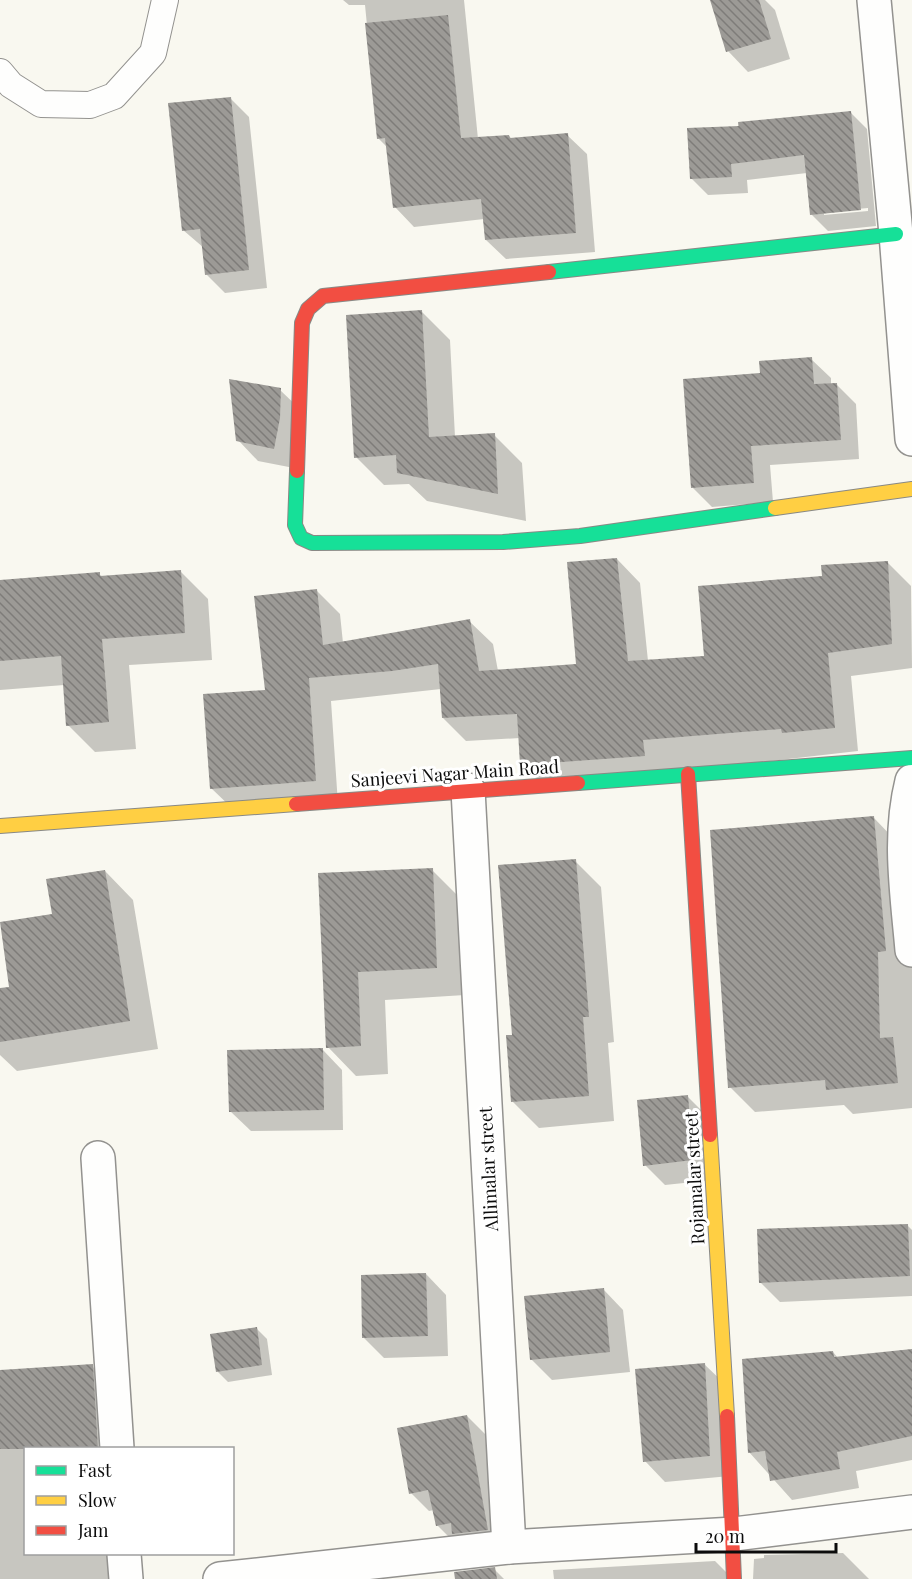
<svg xmlns="http://www.w3.org/2000/svg" width="912" height="1579" font-family="'Playfair Display',serif">
	<style>
		.shadow { fill: #0003; fill-rule: evenodd }
		.building { fill: url(#building-back-hatch) }
		.lines { fill: none; stroke-linecap: round; stroke-linejoin: round }
		.lane-casing { stroke: #93928f; stroke-width: 28 }
		.street-casing { stroke: #93928f; stroke-width: 36 }
		.fast-casing { stroke: #898985; stroke-width: 16 }
		.slow-casing { stroke: #898985; stroke-width: 16 }
		.jam-casing { stroke: #898985; stroke-width: 16 }
		.lane { stroke: #fefefd; stroke-width: 26 }
		.street { stroke: #fefefd; stroke-width: 33 }
		.fast { stroke: #16e098; stroke-width: 14 }
		.slow { stroke: #ffcf43; stroke-width: 14 }
		.jam { stroke: #f24e42; stroke-width: 14 }
		.labels { text-anchor: middle; stroke-width: 6; stroke-linejoin: round; paint-order: stroke }
		.street-label { font-size: 18px; fill: #0c0c0c; stroke: #fff }
	</style>
	<defs>
		<pattern id="building-back-hatch" width="6" height="6" patternUnits="userSpaceOnUse" patternTransform="scale(1.5)"><rect width="6" height="6" fill="#9c9a96"/><path d="M-1 5l2 2M0 0l6 6M5-1l2 2" fill="none" stroke="#7e7c79"/></pattern>
	</defs>
	<rect width="100%" height="100%" fill="#f9f8f0"/>
	<g class="shadow">
		<path d="M343,0H464L478,139L509,136L512,139L567,135L587,154L595,252L506,259L486,240L484,219L414,227L395,207L388,148L378,138L365,5H349Z"/>
		<path d="M720,0H765L775,10L790,59L748,72L728,51Z"/>
		<path d="M230,98L249,117L267,288L225,293L206,274L204,248L183,230Z"/>
		<path d="M850,112L867,129L876,226L828,231L811,214L807,173L747,180L748,193L708,195L692,179L738,127V123ZM868,208V211L824,215V212Z"/>
		<path d="M422,312L450,340L455,437L494,435L522,463L526,521L427,501L409,484L384,485L356,457Z"/>
		<path d="M811,359L831,378V385L836,384L856,404L859,459L770,465L773,502L712,507L692,487L762,375Z"/>
		<path d="M280,390L301,410L294,468L258,461L238,440Z"/>
		<path d="M617,559L640,583L648,661L706,657L824,577L888,563L911,586L912,668L851,676L858,751L545,787L522,764L520,738L466,741L443,718L441,689L331,701L338,804L235,811L211,788L266,691L316,590L340,614L343,643L469,621L493,644L498,671L578,666Z"/>
		<path d="M181,572L208,599L212,660L129,665L136,749L95,752L68,725L64,685L0,690V581L99,574L103,577Z"/>
		<path d="M874,818L898,843L912,888V1108L853,1114L844,1105L755,1112L730,1087Z"/>
		<path d="M575,861L601,887L614,1042L608,1043L614,1121L539,1128L513,1102Z"/>
		<path d="M432,870L460,898L465,995L385,1000L388,1074L356,1076L328,1047L320,875Z"/>
		<path d="M105,871L133,900L158,1049L17,1071L0,1055V990L11,988L54,915Z"/>
		<path d="M322,1049L342,1070L343,1130L251,1131L230,1111Z"/>
		<path d="M687,1096L707,1116L712,1180L665,1185L645,1165Z"/>
		<path d="M907,1225L912,1230V1296L780,1302L760,1282Z"/>
		<path d="M426,1274L446,1295L448,1356L384,1358L364,1338Z"/>
		<path d="M603,1289L623,1310L630,1372L552,1380L532,1360Z"/>
		<path d="M256,1328L267,1339L272,1375L228,1382L217,1371Z"/>
		<path d="M912,1351V1460L856,1471L859,1488L792,1500L749,1452L833,1352L838,1358Z"/>
		<path d="M704,1364L725,1384L730,1476L665,1482L645,1461Z"/>
		<path d="M92,1366L126,1400L130,1448H26V1554H108L110,1579H0V1372Z"/>
		<path d="M467,1416L485,1434L505,1548L455,1543L437,1525L434,1510L429,1511L411,1493Z"/>
		<path d="M843,1553L869,1579H753L754,1559L764,1558V1555Z"/>
		<path d="M715,1561L733,1579H554L553,1570Z"/>
		<path d="M494,1569L504,1579H456Z"/>
	</g>
	<g class="building">
		<path d="M710,0H759L771,39L726,52Z"/>
		<path d="M448,15L461,138L509,135L510,138L568,133L576,233L485,240L481,199L393,208L385,138L377,139L365,23Z"/>
		<path d="M231,97L249,270L205,275L200,229L182,231L168,103Z"/>
		<path d="M851,111L861,210L810,215L804,155L731,164L732,177L690,179L687,128L739,126L738,122Z"/>
		<path d="M422,310L429,437L495,433L498,494L397,473L396,455L354,458L346,315Z"/>
		<path d="M812,357L814,384L837,383L841,440L751,446L754,483L691,488L683,379L760,373L759,361Z"/>
		<path d="M229,379L281,388L280,418L274,449L236,441Z"/>
		<path d="M617,558L628,661L704,656L698,586L822,576L821,565L888,561L892,644L828,653L835,728L782,733L781,729L643,740L645,756L520,765L517,714L442,718L438,664L392,671L309,678L316,781L210,789L203,694L265,690L254,596L317,589L323,645L470,619L479,671L576,664L567,562Z"/>
		<path d="M181,570L185,633L102,639L109,722L66,726L61,656L0,661V580L100,572V576Z"/>
		<path d="M874,816L886,951L878,952L880,1038L893,1037L898,1083L826,1090L825,1080L728,1088L710,830Z"/>
		<path d="M576,859L589,1017H583L589,1096L511,1102L506,1035H512L498,865Z"/>
		<path d="M433,868L437,968L358,972L361,1046L326,1048L318,873Z"/>
		<path d="M105,870L130,1021L0,1042V988L9,987L0,922L52,914L46,879Z"/>
		<path d="M323,1048L324,1110L229,1112L227,1050Z"/>
		<path d="M688,1095L693,1160L643,1166L637,1100Z"/>
		<path d="M908,1224L910,1276L759,1283L757,1229Z"/>
		<path d="M426,1273L428,1336L362,1338L361,1275Z"/>
		<path d="M604,1288L610,1352L530,1360L524,1296Z"/>
		<path d="M257,1327L262,1365L216,1372L210,1334Z"/>
		<path d="M912,1349V1436L837,1452L840,1469L770,1481L765,1451L748,1453L742,1359L833,1351L834,1357Z"/>
		<path d="M705,1363L710,1456L643,1462L635,1369Z"/>
		<path d="M93,1364L98,1449H0V1370Z"/>
		<path d="M467,1415L488,1530L452,1534L451,1523L436,1526L428,1490L409,1494L397,1428Z"/>
		<path d="M495,1567L497,1579H455L454,1572Z"/>
	</g>
	<g class="lines">
		<g class="lane-casing">
			<path id="lane" d="M0,72L11,85L41,104L90,105L114,96L153,53L165,0"/>
		</g>
		<g class="street-casing">
			<g id="street">
				<path d="M874,0L896,234L912,439"/>
				<path d="M912,781C898,837 907,893 912,950"/>
				<path d="M468,790L509,1547"/>
				<path d="M98,1158L117,1448"/>
				<path d="M124,1554L126,1579"/>
				<path d="M220,1579L509,1547L734,1534L912,1512"/>
			</g>
		</g>
		<g class="fast-casing">
			<g id="fast">
				<path d="M549,272L896,234"/>
				<path d="M297,471L295,525L301,538L312,543L503,542L580,536L775,508"/>
				<path d="M578,783L912,758"/>
			</g>
		</g>
		<g class="slow-casing">
			<g id="slow">
				<path d="M775,508L912,489"/>
				<path d="M0,826L296,804"/>
				<path d="M710,1135L727,1416"/>
			</g>
		</g>
		<g class="jam-casing">
			<g id="jam">
				<path d="M297,471L302,323L308,309L323,296L549,272"/>
				<path d="M688,774L710,1135"/>
				<path d="M296,804L578,783"/>
				<path d="M727,1416L734,1579"/>
			</g>
		</g>
		<use href="#lane" class="lane"/>
		<use href="#street" class="street"/>
		<use href="#fast" class="fast"/>
		<use href="#slow" class="slow"/>
		<use href="#jam" class="jam"/>
	</g>
	<g class="labels">
		<g class="street-label">
			<text transform="translate(455 774) rotate(-4)" y="6">Sanjeevi Nagar Main Road</text>
			<text transform="translate(489 1169) rotate(-93)" y="6">Allimalar street</text>
			<text transform="translate(695 1178) rotate(-93)" y="6">Rojamalar street</text>
		</g>
	</g>
	<rect x="24" y="1447" width="210" height="108" fill="#ffffff" stroke="#9e9e9e" stroke-width="1.5"/>
	<rect x="36" y="1466" width="30" height="9" fill="#16e098" stroke="#9e9e9e" stroke-width="1.5"/>
	<text x="78" y="1477" font-size="18" fill="#0c0c0c">Fast</text>
	<rect x="36" y="1496" width="30" height="9" fill="#ffcf43" stroke="#9e9e9e" stroke-width="1.5"/>
	<text x="78" y="1507" font-size="18" fill="#0c0c0c">Slow</text>
	<rect x="36" y="1526" width="30" height="9" fill="#f24e42" stroke="#9e9e9e" stroke-width="1.5"/>
	<text x="78" y="1537" font-size="18" fill="#0c0c0c">Jam</text>
	<path d="M696 1543v9h140v-9" fill="none" stroke="#0c0c0c" stroke-width="3"/>
	<text x="705" y="1543" font-size="18" fill="#0c0c0c" stroke="#ffffff" stroke-width="4.5" paint-order="stroke">20 m</text>
</svg>
